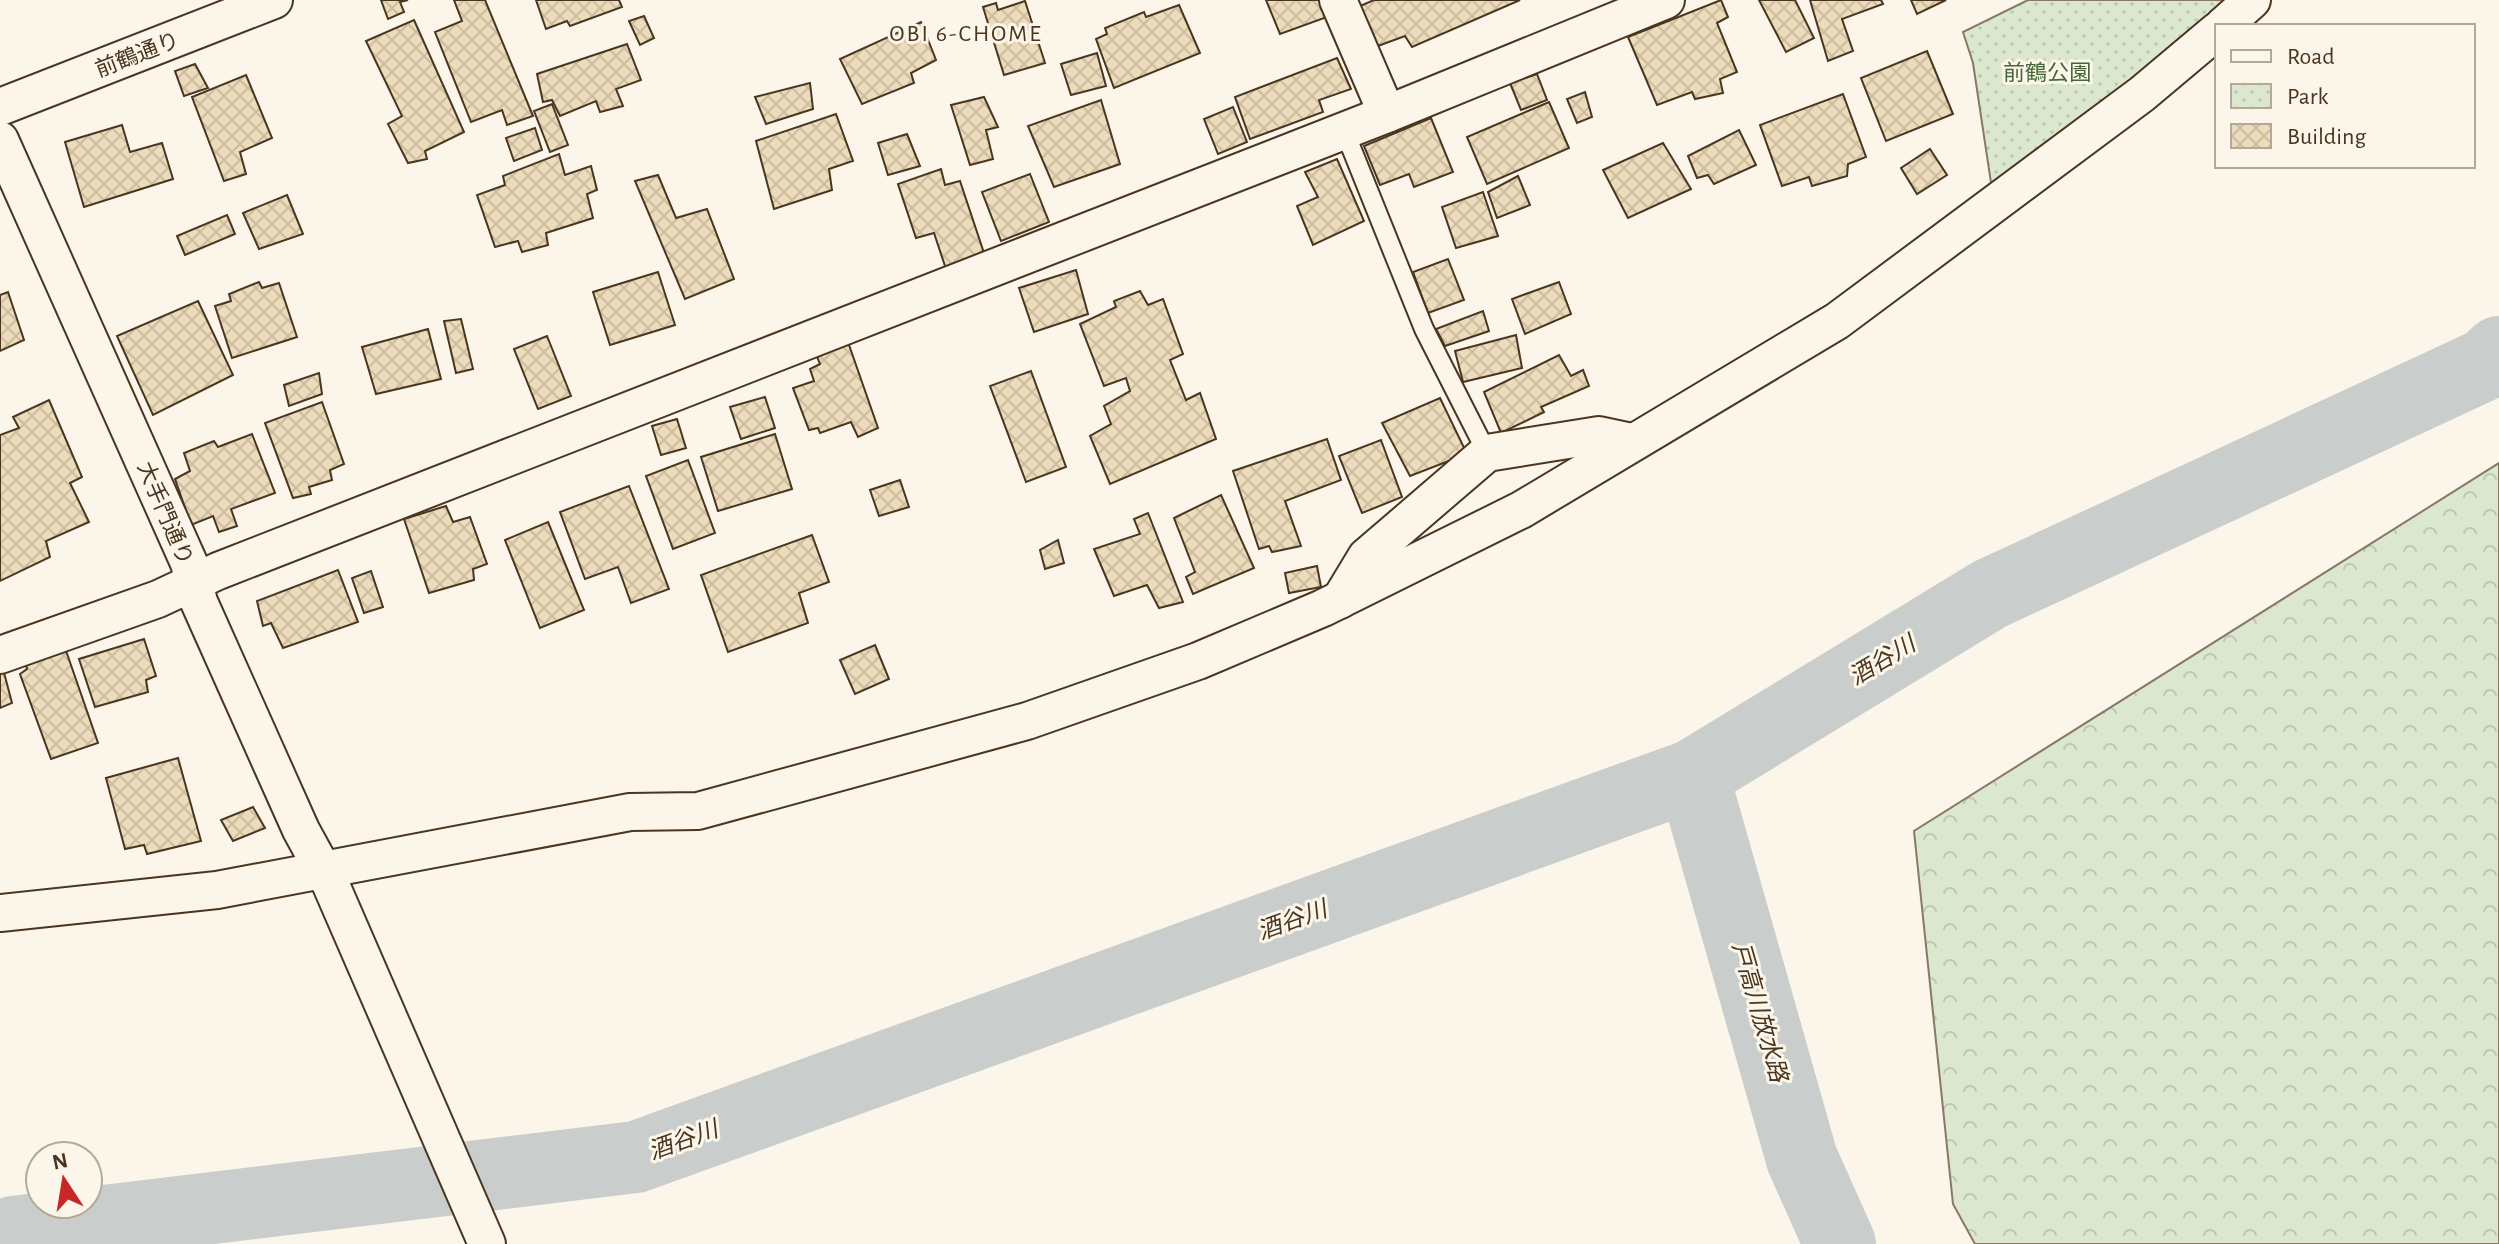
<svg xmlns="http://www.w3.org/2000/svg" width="2499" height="1244" font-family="'Alegreya Sans','Noto Sans JP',sans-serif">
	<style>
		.forest { fill: url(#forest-crowns); stroke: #887966; stroke-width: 2 }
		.park { fill: url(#park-dots); stroke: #887966; stroke-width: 2 }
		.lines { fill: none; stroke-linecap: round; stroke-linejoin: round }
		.river { stroke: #c9cecd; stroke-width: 72 }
		.building { fill: url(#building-cross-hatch); stroke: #4a3520; stroke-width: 2 }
		.service-casing { stroke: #4a3520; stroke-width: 22 }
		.minor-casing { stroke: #4a3520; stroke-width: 40 }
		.service { stroke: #fbf6e9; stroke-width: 18 }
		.minor { stroke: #fbf6e9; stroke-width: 36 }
		.labels { text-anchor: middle; stroke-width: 6; stroke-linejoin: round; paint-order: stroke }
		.street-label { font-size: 22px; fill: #4a3520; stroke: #fbf6e9 }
		.park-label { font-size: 22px; fill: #436837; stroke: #fbf6e9 }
		.neighbourhood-label { font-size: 24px; letter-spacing: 2px; fill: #4a3520; stroke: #fbf6e9 }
		.water-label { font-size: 24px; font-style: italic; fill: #4a3520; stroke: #fbf6e9 }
	</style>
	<defs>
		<pattern id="forest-crowns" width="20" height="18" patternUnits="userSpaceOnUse" patternTransform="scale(2)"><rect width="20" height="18" fill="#dce7d0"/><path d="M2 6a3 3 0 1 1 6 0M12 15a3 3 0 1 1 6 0" fill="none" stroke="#bec7b2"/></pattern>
		<pattern id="park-dots" width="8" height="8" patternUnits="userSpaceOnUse" patternTransform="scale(2)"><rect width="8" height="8" fill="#dce7d0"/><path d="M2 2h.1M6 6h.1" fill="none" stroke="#bec7b2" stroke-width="1.8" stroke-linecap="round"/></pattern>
		<pattern id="building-cross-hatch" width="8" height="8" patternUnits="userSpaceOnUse" patternTransform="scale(2)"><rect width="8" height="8" fill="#ecdcbc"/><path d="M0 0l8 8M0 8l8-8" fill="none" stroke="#ccbda1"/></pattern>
	</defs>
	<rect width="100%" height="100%" fill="#fbf6e9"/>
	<path class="forest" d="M2499,463V1244H1975L1953,1204L1914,831Z"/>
	<path class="park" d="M2028,0H2251L1993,196L1973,63L1963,32Z"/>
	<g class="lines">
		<g class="river">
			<path d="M1693,775L1802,1159L1840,1244"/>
			<path d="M0,1237L13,1232L636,1157L1693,775L1990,594L2486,364L2499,352"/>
		</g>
	</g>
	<g class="building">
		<path d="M381,0H408L400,2L404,12L388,19Z"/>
		<path d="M454,0H485L533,116L507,125L502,110L471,122L435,32L462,21Z"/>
		<path d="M536,0H619L622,7L570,26L567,21L546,29Z"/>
		<path d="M1266,0H1319L1327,17L1280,34Z"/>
		<path d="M1374,0H1520L1412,47L1405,36L1378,46L1360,6Z"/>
		<path d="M1721,0L1728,17L1717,23L1737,72L1720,79L1723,93L1695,99L1692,92L1657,105L1628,37Z"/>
		<path d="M1759,0H1795L1814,38L1786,52Z"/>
		<path d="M1810,0H1881L1883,4L1842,19L1853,51L1828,61Z"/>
		<path d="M1911,0H1946L1917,14Z"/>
		<path d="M1025,1L1045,63L1004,75L983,7L996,3L998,10Z"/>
		<path d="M1179,5L1200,53L1114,88L1096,39L1107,34L1105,28L1144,12L1146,17Z"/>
		<path d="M644,16L654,38L640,45L629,21Z"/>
		<path d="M414,20L464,132L425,151L427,159L408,163L388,124L402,116L366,41Z"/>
		<path d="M921,22L936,60L911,73L914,83L862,104L840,59Z"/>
		<path d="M627,44L641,80L616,89L623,106L600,112L596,101L560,116L552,100L543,102L537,74Z"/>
		<path d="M1927,51L1953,114L1886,141L1861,78Z"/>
		<path d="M1097,53L1106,86L1071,95L1061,64Z"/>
		<path d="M1337,58L1351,89L1319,100L1323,112L1250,139L1235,97Z"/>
		<path d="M195,64L208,88L184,96L175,71Z"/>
		<path d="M1537,74L1547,100L1521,110L1510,83Z"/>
		<path d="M246,75L272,138L240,152L246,174L224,181L192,97Z"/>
		<path d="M810,83L813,109L766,124L755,97Z"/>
		<path d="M1585,92L1592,117L1577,123L1567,99Z"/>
		<path d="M1843,94L1866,157L1848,164L1847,176L1812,186L1809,177L1782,186L1760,125Z"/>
		<path d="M984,97L998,127L986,130L993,159L970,165L951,105Z"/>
		<path d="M1101,100L1120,164L1054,187L1028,126Z"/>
		<path d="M1549,102L1569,148L1487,184L1467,137Z"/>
		<path d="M552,104L568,145L550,152L534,111Z"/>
		<path d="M1233,107L1247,142L1218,154L1204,119Z"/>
		<path d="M836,114L853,161L829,169L832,190L774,209L756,141Z"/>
		<path d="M1431,118L1453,172L1414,187L1409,174L1380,185L1364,146Z"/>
		<path d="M122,125L130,152L162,143L173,179L84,207L65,142Z"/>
		<path d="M535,128L542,150L514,161L506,138Z"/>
		<path d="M1739,130L1756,165L1714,184L1708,175L1697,178L1688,156Z"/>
		<path d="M907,134L920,166L888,175L878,143Z"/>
		<path d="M1663,143L1691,189L1628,218L1603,170Z"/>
		<path d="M1930,149L1947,175L1917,194L1901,168Z"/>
		<path d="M559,154L565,175L591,166L597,190L587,194L593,218L546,233L548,245L522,252L518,241L495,247L477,195L505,185L503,176Z"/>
		<path d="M1337,159L1364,221L1313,245L1297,206L1318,197L1305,172Z"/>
		<path d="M941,169L945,185L960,181L985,256L946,269L934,233L916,238L898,184Z"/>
		<path d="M1030,174L1049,222L1001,241L982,192Z"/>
		<path d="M658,175L676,218L707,209L734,279L685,299L635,181Z"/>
		<path d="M1518,176L1530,205L1497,218L1488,192Z"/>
		<path d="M1483,192L1498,236L1456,248L1442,207Z"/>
		<path d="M287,195L303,234L259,249L243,213Z"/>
		<path d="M227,215L235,234L185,255L177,236Z"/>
		<path d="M1448,259L1464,300L1428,313L1413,272Z"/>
		<path d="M1076,270L1088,314L1034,332L1019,288Z"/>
		<path d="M658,272L675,325L610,345L593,292Z"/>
		<path d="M259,282L262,288L279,283L297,337L232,358L215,306L231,301L229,294Z"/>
		<path d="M1559,282L1571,314L1525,334L1512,299Z"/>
		<path d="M1140,291L1148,305L1163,299L1183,354L1170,360L1186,400L1200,393L1216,439L1110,484L1090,436L1111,424L1104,406L1130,391L1126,378L1104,386L1080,324L1116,307L1114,301Z"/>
		<path d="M8,292L24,340L0,351V295Z"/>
		<path d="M198,301L233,375L153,415L117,336Z"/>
		<path d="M1483,311L1489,331L1445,346L1436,329Z"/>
		<path d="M461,319L473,369L456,373L444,321Z"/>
		<path d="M428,329L441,379L376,394L362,347Z"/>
		<path d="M1516,335L1522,368L1463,382L1455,351Z"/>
		<path d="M547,336L571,396L538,409L514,349Z"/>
		<path d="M848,342L878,428L858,437L851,422L820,433L818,428L809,430L793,388L814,381L810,369L820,364L816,354Z"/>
		<path d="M1559,355L1571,376L1583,370L1589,386L1541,407L1544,412L1501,433L1484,392Z"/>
		<path d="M1031,371L1066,467L1026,482L990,386Z"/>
		<path d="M319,373L322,394L289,406L284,385Z"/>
		<path d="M765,397L775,428L741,439L730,407Z"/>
		<path d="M1440,398L1467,454L1410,476L1382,423Z"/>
		<path d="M49,400L82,477L70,483L89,522L46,541L50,557L0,581V435L19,428L13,417Z"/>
		<path d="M322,402L344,464L330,470L332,480L309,487L311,494L293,498L265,423Z"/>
		<path d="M677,419L686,448L661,455L652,426Z"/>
		<path d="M252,434L275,493L231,509L237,526L219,532L213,516L191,525L175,479L190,471L184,453L214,441L218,447Z"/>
		<path d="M775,434L792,489L718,511L701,457Z"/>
		<path d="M1327,439L1341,480L1285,501L1301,546L1272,552L1269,546L1259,549L1233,471Z"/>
		<path d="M1381,440L1402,497L1362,513L1339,456Z"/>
		<path d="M688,460L715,533L673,549L646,476Z"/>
		<path d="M900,480L909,507L879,516L870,490Z"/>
		<path d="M629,486L669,589L631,603L618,567L585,579L560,512Z"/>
		<path d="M1221,495L1254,568L1193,594L1186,577L1195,572L1174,518Z"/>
		<path d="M446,506L453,522L470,517L487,564L473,569L474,580L429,593L404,519Z"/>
		<path d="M1148,513L1183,602L1159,608L1147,585L1114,596L1094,549L1140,534L1134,519Z"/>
		<path d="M548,522L584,610L540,628L505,540Z"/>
		<path d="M812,535L829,582L799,593L808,623L728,652L701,575Z"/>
		<path d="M1058,540L1064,563L1045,569L1040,550Z"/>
		<path d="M1317,566L1321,587L1289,593L1285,573Z"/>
		<path d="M338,570L358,622L283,648L271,623L263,626L257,601Z"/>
		<path d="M371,571L383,607L364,613L352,578Z"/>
		<path d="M144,639L156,676L146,680L148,692L95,707L79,659Z"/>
		<path d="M64,645L98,743L51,759L20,674L27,669L24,659Z"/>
		<path d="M875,645L889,679L855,694L840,660Z"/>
		<path d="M2,665L12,703L0,708V666Z"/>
		<path d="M178,758L201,841L147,854L144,845L125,849L106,778Z"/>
		<path d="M253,807L265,828L233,841L221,820Z"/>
	</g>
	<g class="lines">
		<g class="service-casing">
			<path id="service" d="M1344,130L1424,329L1487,453"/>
		</g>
		<g class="minor-casing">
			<g id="minor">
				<path d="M1338,0L1387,114"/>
				<path d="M2223,26L2252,0"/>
				<path d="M0,107L274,0"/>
				<path d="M0,140L189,563L199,602L301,830L331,885L487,1244"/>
				<path d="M1340,600L1366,557L1487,453L1599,435L1632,442"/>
				<path d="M0,655L158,599L218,571L1387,114L1666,0"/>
				<path d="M0,913L217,890L630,812L698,811L1027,721L1198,661L1323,608L1521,510L1837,321L2142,94L2217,31"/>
			</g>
		</g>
		<use href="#service" class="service"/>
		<use href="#minor" class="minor"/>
	</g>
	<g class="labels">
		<g class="street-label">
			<text transform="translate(137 54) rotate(-21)" y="8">前鶴通り</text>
			<text transform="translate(166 513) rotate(67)" y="8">大手門通り</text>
		</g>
		<g class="park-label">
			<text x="2047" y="80">前鶴公園</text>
		</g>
		<g class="neighbourhood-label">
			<text x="966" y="41">OBI 6-CHOME</text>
		</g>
		<g class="water-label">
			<text transform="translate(1882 660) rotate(-31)" y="8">酒谷川</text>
			<text transform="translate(1292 920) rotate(-20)" y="8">酒谷川</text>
			<text transform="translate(1760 1012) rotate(74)" y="8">戸高川放水路</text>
			<text transform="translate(683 1140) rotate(-20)" y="8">酒谷川</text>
		</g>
	</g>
	<rect x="2215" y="24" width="260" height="144" fill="#fbf6e9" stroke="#b4a999" stroke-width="2"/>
	<rect x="2231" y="50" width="40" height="12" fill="#fbf6e9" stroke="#b4a999" stroke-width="2"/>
	<text x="2287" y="64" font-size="24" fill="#4a3520">Road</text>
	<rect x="2231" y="84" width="40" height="24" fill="url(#park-dots)" stroke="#b4a999" stroke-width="2"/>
	<text x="2287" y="104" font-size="24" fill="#4a3520">Park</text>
	<rect x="2231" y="124" width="40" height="24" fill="url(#building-cross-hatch)" stroke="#b4a999" stroke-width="2"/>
	<text x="2287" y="144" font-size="24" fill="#4a3520">Building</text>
	<g transform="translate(64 1180) rotate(348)"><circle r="38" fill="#fbf6e9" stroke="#b4a999" stroke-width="2"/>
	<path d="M0-6L14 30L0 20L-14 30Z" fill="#c62828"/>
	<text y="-12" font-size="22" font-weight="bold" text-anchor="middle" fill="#4a3520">N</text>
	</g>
</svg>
